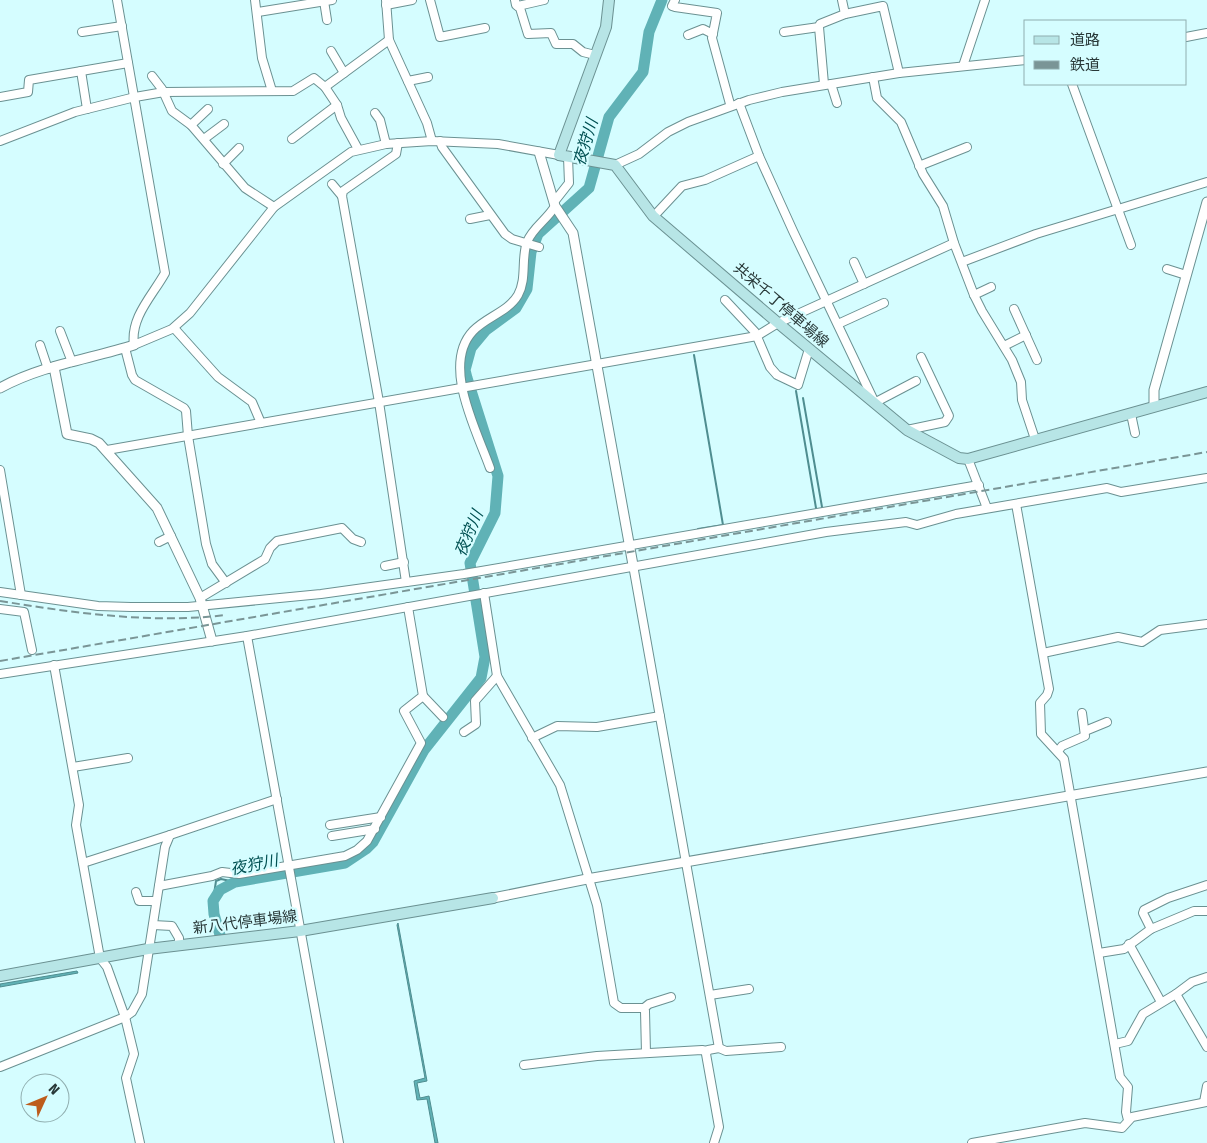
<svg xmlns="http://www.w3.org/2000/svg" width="1207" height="1143" font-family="'Fira Sans Condensed','Noto Sans JP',sans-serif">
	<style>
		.water { fill: #60b2b6; stroke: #4f8d90 }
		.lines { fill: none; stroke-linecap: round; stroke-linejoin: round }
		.stream { stroke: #4f8d90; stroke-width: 2 }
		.river { stroke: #60b2b6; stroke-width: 11 }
		.minor-casing { stroke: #6b9192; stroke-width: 10 }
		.tertiary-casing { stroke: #6b9192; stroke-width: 11 }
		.secondary-casing { stroke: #6b9192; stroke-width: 12 }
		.minor { stroke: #fff; stroke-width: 8 }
		.tertiary { stroke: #fff; stroke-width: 9 }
		.secondary { stroke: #b7e5e6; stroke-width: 10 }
		.rail { stroke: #7a9596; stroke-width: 2; stroke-dasharray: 8 4; stroke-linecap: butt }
		.labels { text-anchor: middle; stroke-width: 4.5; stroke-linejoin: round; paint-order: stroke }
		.street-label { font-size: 15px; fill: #283838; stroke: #d5fdff }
		.water-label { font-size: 16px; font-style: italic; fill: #005052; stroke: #d5fdff }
	</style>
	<rect width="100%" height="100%" fill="#d5fdff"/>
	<g class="water">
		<path d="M398,923L427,1081L417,1083L420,1098L429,1096L438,1143H435L427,1099L417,1100L414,1081L425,1078L397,925Z"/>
		<path d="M77,971L78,973L0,987V984Z"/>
	</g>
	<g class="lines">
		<g class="stream">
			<path d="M694,355L723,525L698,529"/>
			<path d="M796,391L816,508"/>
			<path d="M803,398L822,507"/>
			<path d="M213,901L216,881L221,879L235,882"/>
		</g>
		<path class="river" d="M220,935L214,914L213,901L220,890L235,882L345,863L366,849L373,842L424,750L481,678L485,657L470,563L495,513L498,476L467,378L465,370L471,348L486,330L516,308L527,289L531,252L538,234L589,188L609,117L643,72L649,32L662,0"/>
		<g class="minor-casing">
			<g id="minor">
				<path d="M117,0L165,273C153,295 130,317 134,345L172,329L190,313L274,207L351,152L386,144L432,141L498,144L559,155"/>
				<path d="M255,0L262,58L272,91"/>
				<path d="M386,0L389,40L427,123L432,141"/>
				<path d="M430,0L440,37L485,28"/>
				<path d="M515,0L516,5L520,8L528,34L551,33L556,44H573L583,52L595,55"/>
				<path d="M675,0L672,6L675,7L717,13L712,38L730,104"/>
				<path d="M324,1L327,20"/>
				<path d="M386,5L412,0"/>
				<path d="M518,6L544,0"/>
				<path d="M258,12L332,0"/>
				<path d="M845,14L883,6L899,73"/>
				<path d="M82,32L122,26"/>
				<path d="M784,32L819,27"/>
				<path d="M688,35L703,29L713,34"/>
				<path d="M1186,37L1207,33"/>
				<path d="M331,51L344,73"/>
				<path d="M963,66L985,0"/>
				<path d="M81,71L87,109"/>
				<path d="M152,76L162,89L172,111L191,125L245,188L274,207"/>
				<path d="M873,77L877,98L901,122L923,174L943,206L954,243L974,295L982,311L1012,360L1021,382L1022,400L1035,439"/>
				<path d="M408,81L428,77"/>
				<path d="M824,84L819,27L820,24L845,14L842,0"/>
				<path d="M831,84L837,103"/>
				<path d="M1072,84L1131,245"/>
				<path d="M325,87L337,105L341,118L358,149"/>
				<path d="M0,97L28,92L29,80L128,63"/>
				<path d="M739,103L759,156L793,231L875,403"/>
				<path d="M375,113L380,120L386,144"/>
				<path d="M191,125L208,109"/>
				<path d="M204,139L224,124"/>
				<path d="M292,139L337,105"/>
				<path d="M0,141L75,112L135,97L164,92L293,91L314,78L325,87L389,40"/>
				<path d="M440,141L442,147L505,234L512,239L539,247"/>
				<path d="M398,143L396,154L343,191L342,196L379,402L406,582"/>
				<path d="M223,164L239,148"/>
				<path d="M615,165L639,154L668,132L688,122L749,100L782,92L899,73L1026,60"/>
				<path d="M919,166L967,147"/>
				<path d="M332,184L342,196"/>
				<path d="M554,202L569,183L568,157"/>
				<path d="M654,216L682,186L705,180L759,156"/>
				<path d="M470,219L490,215"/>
				<path d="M854,262L864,284"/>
				<path d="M962,262L1036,234L1207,182"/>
				<path d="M1167,269L1186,275"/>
				<path d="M974,295L991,287"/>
				<path d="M725,300L755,332L770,367L777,375L798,385L809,349"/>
				<path d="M1014,309L1037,360"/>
				<path d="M838,324L884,303"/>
				<path d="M174,328L218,377L252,402L261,423"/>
				<path d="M60,331L72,362"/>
				<path d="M40,345L48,369"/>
				<path d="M1004,346L1026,335"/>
				<path d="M125,348L132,375L135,380L184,408L186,411L188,436L206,544L212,564L226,583"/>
				<path d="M876,402L916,381"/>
				<path d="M1131,414L1135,433"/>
				<path d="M907,430L945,422L949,416L921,357"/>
				<path d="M107,450L757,336L778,323L954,243"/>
				<path d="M968,459L987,508"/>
				<path d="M490,468C477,431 441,365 473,331C486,317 508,312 518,295C527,279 521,259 527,242C533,227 547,220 555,206"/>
				<path d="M0,470L21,595"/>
				<path d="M1016,504L1049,689L1047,695L1040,703L1041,734L1064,759L1120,1077L1128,1087L1126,1112L1128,1120"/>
				<path d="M159,542L171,536"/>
				<path d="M633,565L719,1048L708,1050L706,1054L719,1127L714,1143"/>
				<path d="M385,566L404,562"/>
				<path d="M0,592L98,606L131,607H188L321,594L464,574L979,485"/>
				<path d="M484,593L497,676L560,785L597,905L614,1003L621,1008H644L645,1011L646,1053"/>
				<path d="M200,598L265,559L270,548L277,541L342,528L353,539L361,542"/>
				<path d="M0,609L24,612L32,650"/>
				<path d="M247,636L339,1143"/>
				<path d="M1043,653L1118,637L1142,642L1160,630L1207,624"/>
				<path d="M54,665L79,805L76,825L100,958L107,967L125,1017L134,1054L126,1078L140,1143"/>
				<path d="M0,674L247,636L826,532L906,522L917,525L956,514L1107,488L1121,492L1207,478"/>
				<path d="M423,696L443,717"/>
				<path d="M1085,731L1107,722"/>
				<path d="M464,732L476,724L475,701L497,676"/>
				<path d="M532,738L557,726L597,727L660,716"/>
				<path d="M1058,751L1062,746L1085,736L1082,713"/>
				<path d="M73,767L128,758"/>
				<path d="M330,825L381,817"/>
				<path d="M332,836L375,829"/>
				<path d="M83,863L170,835"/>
				<path d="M159,886L212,876L222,872L239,874L345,856L357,850L367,841L421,743L404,711L423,696L408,607"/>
				<path d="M136,892L139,901H156"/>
				<path d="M153,925L172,926L179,938V945"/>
				<path d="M1151,929L1143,913L1144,910L1168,898L1207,885"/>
				<path d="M1129,944L1161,1002"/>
				<path d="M1099,953L1124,949L1151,929L1194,911H1207"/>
				<path d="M1176,994L1207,1047"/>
				<path d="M710,995L749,989"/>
				<path d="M644,1008L649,1004L671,997"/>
				<path d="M1115,1044L1128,1041L1143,1014L1176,994L1192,982L1207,977"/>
				<path d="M719,1048L726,1051L781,1047"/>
				<path d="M524,1065L597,1056L702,1050L707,1051"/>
				<path d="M0,1067L125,1017L132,1012L142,994L165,847L170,835L277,799"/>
				<path d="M1204,1102L1207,1086"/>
				<path d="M972,1143L1085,1123L1122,1128L1132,1117L1207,1102"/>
			</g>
		</g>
		<g class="tertiary-casing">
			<g id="tertiary">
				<path d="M539,152L555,206L573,233L633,565"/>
				<path d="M54,367L67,434L91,439L99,443L157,508L200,598L212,641"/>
				<path d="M0,388C42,365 90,359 134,345"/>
				<path d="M1154,405V390L1207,202"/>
				<path d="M493,898L587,879L1207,772"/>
			</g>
		</g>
		<g class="secondary-casing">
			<g id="secondary">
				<path d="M609,0L606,27L559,155L615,165L653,216L778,323L907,430L959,458L968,459L1207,392"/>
				<path d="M0,976L148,949L300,931L493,898"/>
			</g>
		</g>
		<use href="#minor" class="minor"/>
		<use href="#tertiary" class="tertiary"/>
		<use href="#secondary" class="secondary"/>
		<g class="rail">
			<path d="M0,601C75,613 151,624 226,615"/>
			<path d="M0,661L1207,452"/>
		</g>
	</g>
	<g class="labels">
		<g class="street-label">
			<text transform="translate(781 305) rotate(41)" y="5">共栄千丁停車場線</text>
			<text transform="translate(245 922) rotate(-7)" y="5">新八代停車場線</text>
		</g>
		<g class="water-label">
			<text transform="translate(585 142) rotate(-73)" y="6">夜狩川</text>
			<text transform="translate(468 533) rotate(-67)" y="6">夜狩川</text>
			<text transform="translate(254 864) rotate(-11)" y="6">夜狩川</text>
		</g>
	</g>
	<rect x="1024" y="20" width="162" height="65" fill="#d5fdff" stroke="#90aeaf"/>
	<rect x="1034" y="36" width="25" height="8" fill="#b7e5e6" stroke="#90aeaf"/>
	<text x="1070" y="45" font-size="15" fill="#283838">道路</text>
	<rect x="1034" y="61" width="25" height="8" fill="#7a9596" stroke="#90aeaf"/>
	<text x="1070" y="70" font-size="15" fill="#283838">鉄道</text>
	<g transform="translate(45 1098) rotate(46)"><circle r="24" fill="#d5fdff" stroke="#90aeaf"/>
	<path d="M0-4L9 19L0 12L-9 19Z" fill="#bd5c1c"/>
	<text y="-8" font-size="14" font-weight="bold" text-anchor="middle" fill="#283838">N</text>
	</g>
</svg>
